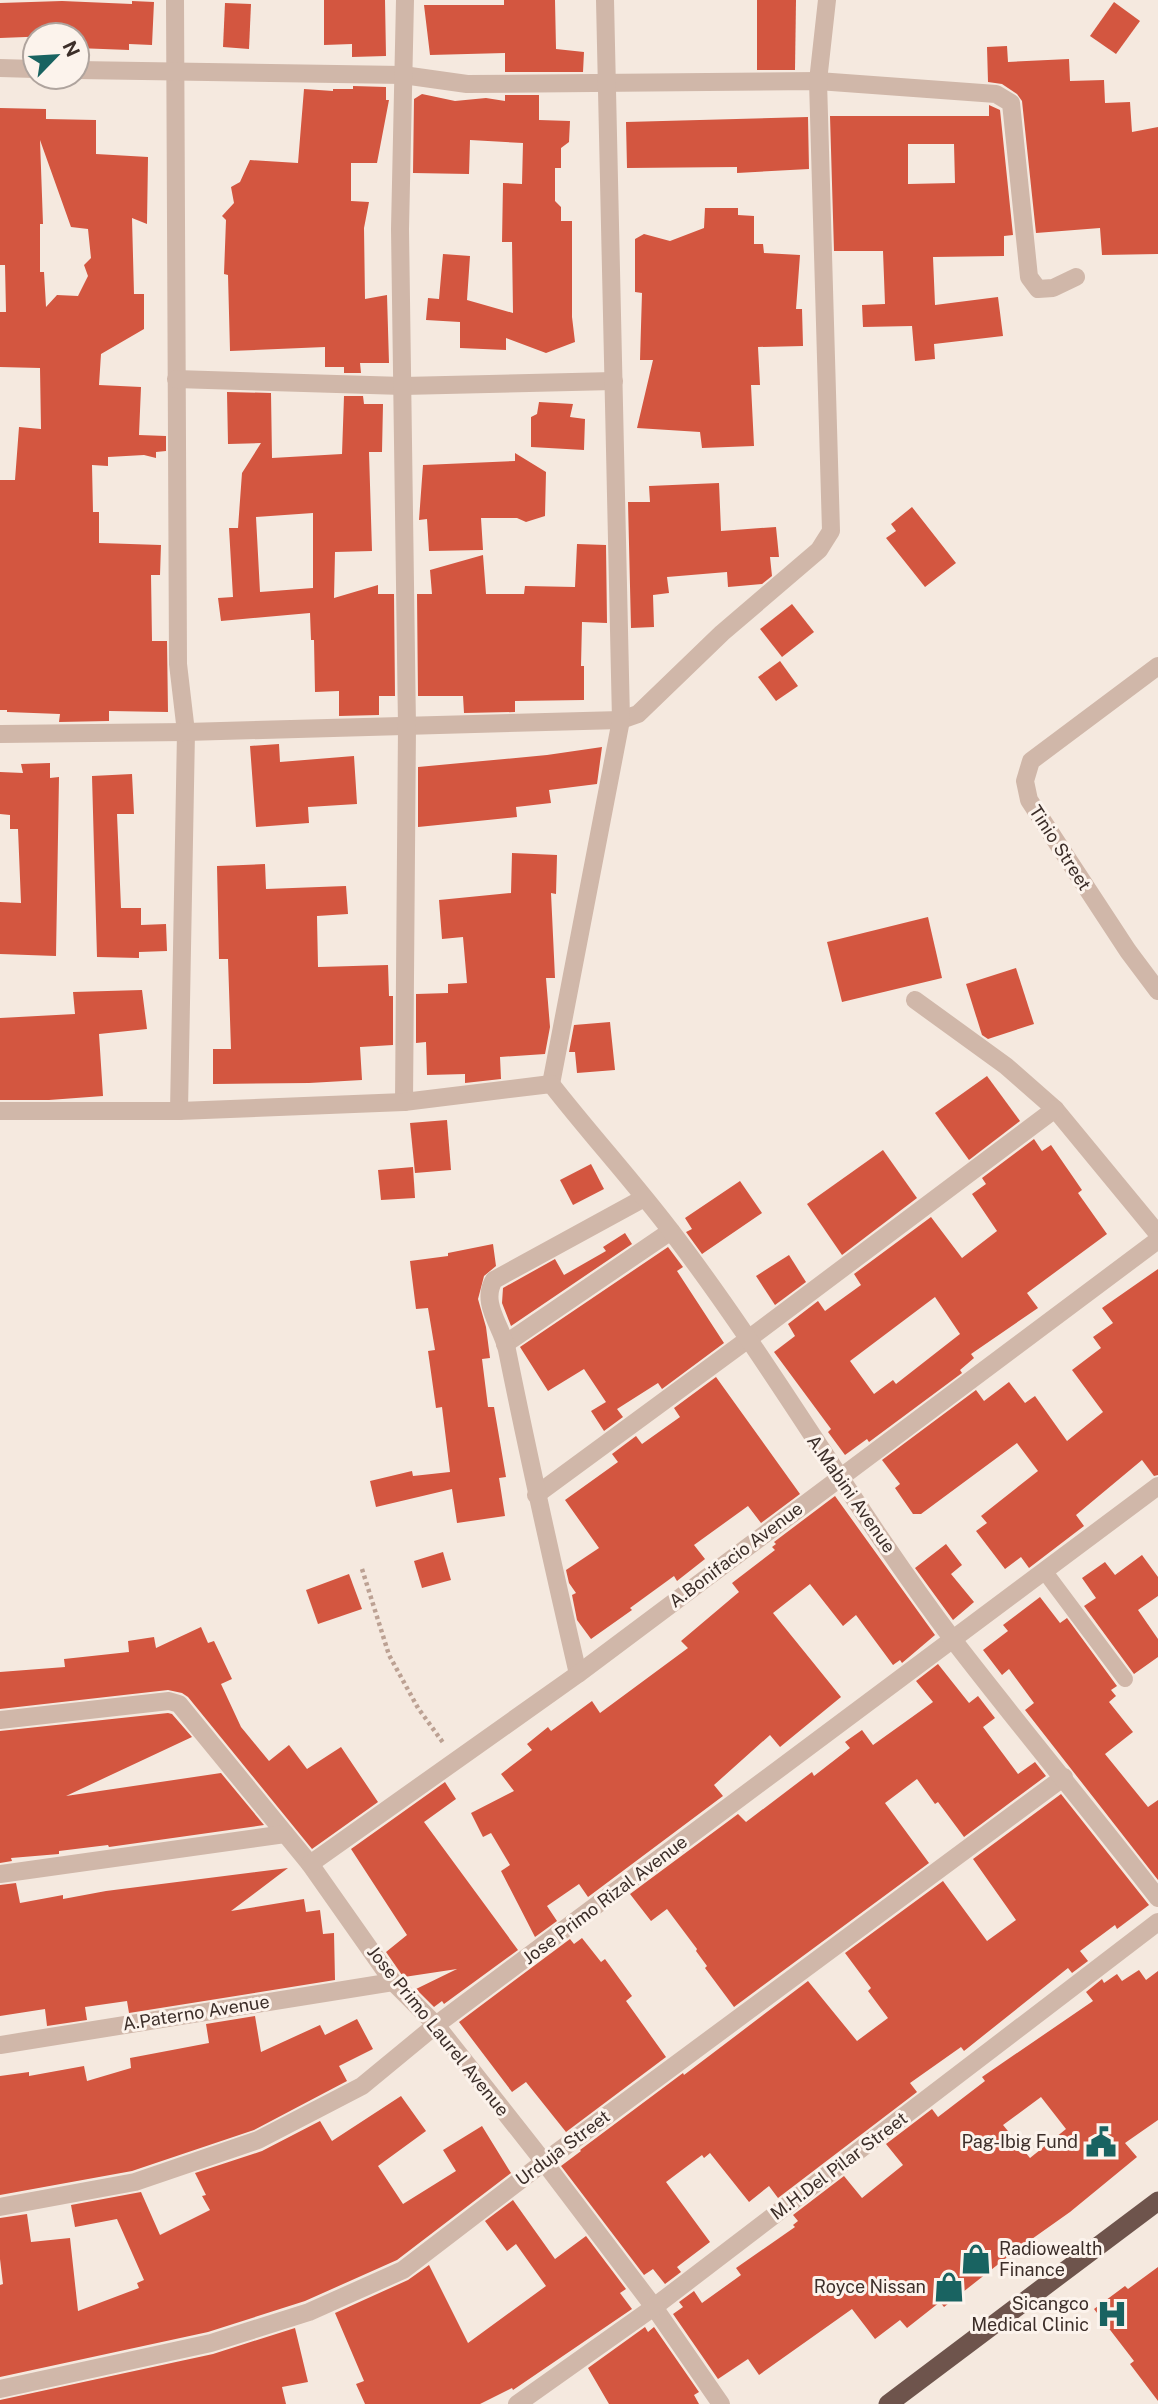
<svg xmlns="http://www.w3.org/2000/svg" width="1158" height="2404" font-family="'Public Sans',sans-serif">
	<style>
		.building { fill: #d35640; fill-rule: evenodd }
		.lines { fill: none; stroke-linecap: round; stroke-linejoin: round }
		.path { stroke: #bca193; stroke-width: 4.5; stroke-dasharray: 3.5 3.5; stroke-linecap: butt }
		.service { stroke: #d0b7a9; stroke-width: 16 }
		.minor { stroke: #d0b7a9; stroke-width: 18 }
		.tertiary { stroke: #d0b7a9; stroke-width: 18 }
		.trunk { stroke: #6e544c; stroke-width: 19 }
		.labels { text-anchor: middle; stroke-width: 6; stroke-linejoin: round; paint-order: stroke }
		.street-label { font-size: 18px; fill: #3c2e29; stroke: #fcf3ec }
		.poi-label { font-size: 18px; fill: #3c2e29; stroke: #fcf3ec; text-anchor: end }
	</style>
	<rect width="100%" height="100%" fill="#f5e9df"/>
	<g class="building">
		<path d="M324,0H385L386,56L352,57V44L324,45Z"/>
		<path d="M504,0H555L556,49L584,52L583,72H505V53L430,55L424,5H504Z"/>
		<path d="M757,0H796L795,70H757Z"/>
		<path d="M62,1L132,4V1L154,2L152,45L129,44V50L77,48V35L0,38V3Z"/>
		<path d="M1114,2L1140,21L1116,54L1090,36Z"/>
		<path d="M225,3L251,4L249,49L223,47Z"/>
		<path d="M1007,46L1008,62L1069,59L1070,81L1104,80L1105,103L1130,102L1132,132L1158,127V254L1102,255L1100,228L1036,233L1022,101L1017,94L1002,84L988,82L987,47Z"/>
		<path d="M353,86L386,87V100H389L377,163H351V201L369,202L364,228L365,299L387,295L389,363H360L361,373H344V367H325V347L230,351L228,275L224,274L226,220L222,216L234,203L231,187L240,182L250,160L298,163L304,89L333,91V89H353Z"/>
		<path d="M422,94L455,101L486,98L505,101V95H539V120L570,121L569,142L561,148V168H555V201L561,207V221H572V317L575,342L546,353L506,338V350L460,348V322L426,320L428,298L439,299L443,254L470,256L467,300L513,313L512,242H502L503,183L522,184L523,143L470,140L469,174L413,173L414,99Z"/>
		<path d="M989,105L1000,110L1013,235L1004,236V256L933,257L935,305L998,297L1003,336L934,344L935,359L915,361L912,326L863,327L862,305L885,304L883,251H834L830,116H989ZM908,144H954L955,183L908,184Z"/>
		<path d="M0,108L46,109V119L96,120V154L148,157L147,224L132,218L134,294H144V329L101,354L99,385L141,387L139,435L166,436V451L156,452V458L144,455L108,457V466L92,465L93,512H99V543L161,545L160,575H151L152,641H167L168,712L109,711V721L59,722L60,714L7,712V710H0V480H15L19,427L41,429L40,368L0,367V312H6L5,265H0ZM40,140L71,227L88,229L91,258L84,265L88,276L78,296L57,295L46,307L44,272H40V224H43Z"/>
		<path d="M808,117L809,169L737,173V167L627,168L626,122Z"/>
		<path d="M705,208H738V215L754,216V244H763L764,253L800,255L796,309H802L803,346L758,347L760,385H751L754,446L702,448L700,432L637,428L653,360H640L642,293L635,292V239L644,234L670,241L704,228Z"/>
		<path d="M227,392L271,393L272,458L342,454L344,396H363L364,404H383L382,452H369L372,551L335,552L334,598L378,585V594H394L395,696H379V715L339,716V691L315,692L314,640H311L310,613L221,621L218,598L233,597L229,528H238L242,473L261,443L228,444ZM313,513V588L260,592L256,517Z"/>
		<path d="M539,402L573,404L570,417L585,419L584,450L531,447V417L537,414Z"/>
		<path d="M515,453L546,472L545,516L526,522L517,518H481L483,550L429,551L427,519L419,520L423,465L515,461Z"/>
		<path d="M719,483L721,531L776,527L779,557H770L772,576L762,584L728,587L727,572L667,577L669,593L653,595L654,627L631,628L628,502H650L649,486Z"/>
		<path d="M912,507L956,563L925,587L886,538L896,531L891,524Z"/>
		<path d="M577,544L606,545L607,623L582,622L581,666H584V700L515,701V712L464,713L463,696H418L417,594H432L430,570L483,555L486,594H524L525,586L575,587Z"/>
		<path d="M792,604L814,632L782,657L760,629Z"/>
		<path d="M780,661L798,686L776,701L758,677Z"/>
		<path d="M279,744L280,762L354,756L357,804L308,807L309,823L256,827L250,746Z"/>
		<path d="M602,747L597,784L549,790L551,803L516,807L517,817L418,827V767L547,755Z"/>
		<path d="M50,763V778L59,777L56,956L0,954V902L21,903L18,829H10V815L0,814V772L23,773L21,764Z"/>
		<path d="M132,774L134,814H117L121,908H141V925L166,924L167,951L139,952V958L97,957L92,776Z"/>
		<path d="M512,853L557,855L556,894L551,893L555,978H546L550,1027L545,1054L500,1057L501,1079L465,1083V1074L427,1075L426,1042L416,1043V994L448,993V984L467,983L463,937L442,939L439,900L511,893Z"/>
		<path d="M265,864L266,889L346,886L348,914L317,916L318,967L388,965L389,996H393V1045L360,1047L362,1080L309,1083L213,1084V1049H231L228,959H219L217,866Z"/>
		<path d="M928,917L942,978L842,1002L827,942Z"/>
		<path d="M1016,968L1034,1024L988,1039L982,1035L966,984Z"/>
		<path d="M142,990L147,1029L99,1034L103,1096L49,1100H0V1018L75,1014L73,992Z"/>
		<path d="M610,1022L615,1070L577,1073L575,1052H569L574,1025Z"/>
		<path d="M987,1076L1020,1121L969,1160L935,1113Z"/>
		<path d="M447,1120L451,1170L415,1173L410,1123Z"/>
		<path d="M1034,1139L1042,1151L1051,1145L1082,1190L1078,1193L1107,1234L1027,1293L1038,1308L971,1354L974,1358L960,1370L962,1373L869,1442L867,1439L845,1455L828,1432L831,1429L774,1352L795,1336L788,1324L818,1301L825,1311L861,1285L854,1274L931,1217L962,1258L997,1231L972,1194L986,1184L982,1178ZM935,1297L960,1334L896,1384L893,1380L874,1394L850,1361Z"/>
		<path d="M883,1150L917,1198L842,1255L807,1204Z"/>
		<path d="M591,1164L604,1189L573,1205L560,1180Z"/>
		<path d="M413,1167L415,1198L381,1200L378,1170Z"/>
		<path d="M740,1181L762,1213L702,1254L686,1232L692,1229L685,1218Z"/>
		<path d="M625,1233L632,1244L511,1326L502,1303L503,1288L555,1259L564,1275L606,1251L603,1247Z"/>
		<path d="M493,1244L496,1266L484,1276L478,1299L486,1327L490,1358L482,1359L488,1407H494L506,1477L499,1478L505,1516L457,1523L452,1489L376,1507L370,1481L412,1471L413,1476L450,1472L442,1407L436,1408L428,1351L435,1350L428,1308L416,1309L410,1261L448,1256V1253Z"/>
		<path d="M668,1247L683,1267L677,1271L724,1343L662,1389L658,1383L617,1409L623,1417L604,1431L591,1411L606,1402L584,1369L548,1391L520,1347Z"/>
		<path d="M789,1255L806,1282L775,1305L756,1276Z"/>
		<path d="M1158,1269V1475L1154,1476L1142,1460L1076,1515L1084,1526L1029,1568L1021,1557L1005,1569L976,1531L987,1523L981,1516L1038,1471L1017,1443L921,1514H913L895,1488L900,1484L882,1460L976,1390L984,1401L1009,1382L1025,1403L1035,1396L1067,1441L1103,1412L1072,1370L1101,1348L1093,1337L1113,1323L1102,1308Z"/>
		<path d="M716,1377L800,1494L761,1523L748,1506L694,1545L705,1559L677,1581L674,1576L630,1608L632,1610L591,1639L577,1620L572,1595L576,1593L569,1583L566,1570L599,1548L565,1500L618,1462L612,1454L636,1436L642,1444L680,1417L674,1408Z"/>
		<path d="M835,1496L935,1635L902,1663L900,1660L893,1665L856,1615L843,1626L810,1584L773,1613L841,1697L780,1747L770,1735L714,1785L723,1796L588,1897L579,1884L547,1906L557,1921L535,1937L501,1871L510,1865L491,1833L483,1837L471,1813L514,1791L501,1774L532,1750L527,1744L548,1727L551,1731L592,1701L600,1713L688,1648L681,1641L739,1592L732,1583L775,1550L772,1547L776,1544L774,1542Z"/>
		<path d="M946,1544L962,1565L951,1574L974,1602L953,1620L915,1568Z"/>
		<path d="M443,1552L451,1580L422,1588L414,1561Z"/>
		<path d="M1142,1555L1158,1577V1596L1138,1610L1158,1639V1657L1134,1674L1084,1606L1096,1598L1082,1578L1105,1562L1115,1575Z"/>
		<path d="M349,1574L362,1609L318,1624L306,1590Z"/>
		<path d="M1040,1597L1060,1623L1067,1618L1117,1686L1111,1690L1116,1696L1109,1702L1133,1732L1105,1754L1148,1807L1158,1800V1880L1025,1710L1034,1703L1009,1669L1002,1675L983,1650L1008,1631L1003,1625Z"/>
		<path d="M201,1627L208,1643L214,1641L232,1679L221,1684L241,1727L269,1761L289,1745L307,1769L341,1747L378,1802L312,1849L188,1697L182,1693L168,1690L0,1709V1672L65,1667L64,1659L129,1652L128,1641L154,1637L156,1648Z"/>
		<path d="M938,1664L969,1703L978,1696L995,1718L983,1727L1018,1774L1035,1762L1046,1776L964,1837L938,1802L935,1804L917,1779L885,1803L929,1863L734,2007L705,1968L707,1966L696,1951L697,1949L667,1909L651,1921L630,1894L738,1814L746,1822L812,1772L814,1776L850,1748L845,1742L862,1730L873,1745L933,1702L916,1681Z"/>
		<path d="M168,1713L172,1714L192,1737L66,1796L221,1773L264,1825L109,1847L108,1845L59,1851V1854L11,1858L12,1861L0,1863V1731Z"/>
		<path d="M445,1782L456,1799L424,1822L518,1950L444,2004L442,2001L434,2007L416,1989L457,1969L404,1977L402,1975L386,1952L407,1935L351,1849Z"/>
		<path d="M1061,1794L1149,1905L1117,1929L1115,1925L1080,1951L1088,1961L1072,1973L1068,1968L964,2051L961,2047L910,2083L917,2092L778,2198L769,2186L749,2202L710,2153L704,2158L702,2155L666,2182L710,2242L677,2267L681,2272L665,2284L653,2269L644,2275L561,2166L581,2151L580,2150L683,2073L684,2075L808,1981L857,2041L888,2018L868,1991L871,1988L845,1953L943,1881L987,1941L1016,1920L973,1859Z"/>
		<path d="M288,1868L231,1911L304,1899L306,1912L320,1910L323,1934L334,1933L335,1980L129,2013L127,2001L85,2007L87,2020L47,2026L45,2009L0,2016V1885L16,1883L20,1903L63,1895V1899L106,1891Z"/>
		<path d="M582,1938L601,1962L605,1959L632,1996L626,2001L666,2057L566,2132L526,2082L512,2092L459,2022L570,1939L574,1944Z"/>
		<path d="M1139,1970L1146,1980L1158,1971V2120L1125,2143L1137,2157L1070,2212L1015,2251L944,2307L940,2302L907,2328L900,2320L875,2339L852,2309L759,2375L748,2359L718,2379L673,2314L683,2307L679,2302L694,2291L702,2303L741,2275L736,2268L795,2227L793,2225L798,2221L793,2215L844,2176L862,2198L903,2165L886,2144L932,2109L938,2117L985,2081L982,2077L1093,2001L1086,1992L1102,1979L1104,1983L1117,1974L1122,1981ZM1041,2097L1066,2129L1030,2158L1003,2125Z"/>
		<path d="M255,2016L261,2052L320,2025L325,2035L357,2019L373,2049L339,2066L347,2081L254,2130L132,2171L0,2195V2076L29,2072V2076L84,2066L87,2081L131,2068L130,2058L209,2043L206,2024Z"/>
		<path d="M401,2096L426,2131L378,2166L403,2204L456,2171L443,2150L482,2126L511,2173L397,2260L305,2301L208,2332L0,2377V2285L3,2284L0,2259V2218L27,2214L31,2242L70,2238L78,2311L139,2288L137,2283L144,2280L117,2219L75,2227L71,2205L141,2192L160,2235L210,2210L202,2196L206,2195L195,2173L262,2151L320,2121L332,2141Z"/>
		<path d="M513,2200L555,2259L586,2236L626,2289L620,2293L632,2309L513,2390L512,2388L480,2404H365L356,2384L364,2381L335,2313L408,2280L429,2265L468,2343L546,2286L516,2244L507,2251L485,2221Z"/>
		<path d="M1158,2267V2401L1130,2364L1134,2361L1094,2309L1125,2286L1128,2289Z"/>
		<path d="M645,2327L648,2332L654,2327L699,2392L694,2395L699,2404H609L588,2368Z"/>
		<path d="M295,2328L308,2382L282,2387L286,2404H0V2400L213,2354Z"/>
	</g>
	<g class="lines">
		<path class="path" d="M362,1569L389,1655L418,1708L444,1744"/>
		<path class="service" d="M1045,1572L1125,1679"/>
		<g class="minor">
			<path d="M175,0L178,664L186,732L179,1111"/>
			<path d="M0,68L35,69"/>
			<path d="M77,70L403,75L467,84L818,81L996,94L1011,103L1029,277L1038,289L1053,288L1076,277"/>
			<path d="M176,379L403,386L614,381"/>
			<path d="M1158,666L1031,761L1025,781L1029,800L1128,951L1158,991"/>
			<path d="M0,734L186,732L621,720L638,714L722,633L819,550L831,531L818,81L827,0"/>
			<path d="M915,1000L1006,1066L1055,1109L1158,1234"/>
			<path d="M551,1084L621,720L605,0"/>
			<path d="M404,1102L407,726L400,229L405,0"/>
			<path d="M505,1344L671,1231"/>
			<path d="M536,1495L747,1340L1055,1109"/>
			<path d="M578,1674C553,1566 529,1459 507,1350C502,1326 480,1303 494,1280L644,1198"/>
			<path d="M0,1720L169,1701L179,1704L310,1864L393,1982L436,2025L544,2162L654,2307L721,2404"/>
			<path d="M310,1864L578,1674L1158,1240"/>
			<path d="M0,1874L285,1834"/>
			<path d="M0,2045L393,1982"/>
			<path d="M0,2207L135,2182L258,2140L362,2086L436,2025L1158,1486"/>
			<path d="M0,2389L211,2343L309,2312L403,2270L544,2162L1064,1777"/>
			<path d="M517,2404L654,2307L1158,1922"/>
		</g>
		<path class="tertiary" d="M0,1111H179L404,1102L551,1084C590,1134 633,1181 671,1231C772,1363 854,1509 954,1641C1021,1728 1091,1812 1158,1898"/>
		<path class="trunk" d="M888,2404L1158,2201"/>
	</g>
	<defs>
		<g id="civic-bare" transform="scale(2.415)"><path d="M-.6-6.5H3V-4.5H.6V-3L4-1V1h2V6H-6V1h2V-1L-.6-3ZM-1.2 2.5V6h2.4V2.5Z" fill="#196361" stroke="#fcf3ec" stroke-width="2.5" paint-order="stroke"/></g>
		<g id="shop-bare" transform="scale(2.415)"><path d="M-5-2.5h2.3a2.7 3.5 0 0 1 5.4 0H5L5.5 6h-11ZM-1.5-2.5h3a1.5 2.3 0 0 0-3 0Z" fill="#196361" stroke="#fcf3ec" stroke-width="2.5" paint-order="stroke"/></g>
		<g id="hospital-bare" transform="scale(2.415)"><path d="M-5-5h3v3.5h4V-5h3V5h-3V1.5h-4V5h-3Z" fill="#196361" stroke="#fcf3ec" stroke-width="2.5" paint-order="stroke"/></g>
	</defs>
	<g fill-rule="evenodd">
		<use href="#civic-bare" x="1101" y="2142"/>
		<use href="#shop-bare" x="976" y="2259"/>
		<use href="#shop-bare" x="949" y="2287"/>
		<use href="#hospital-bare" x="1112" y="2314"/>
	</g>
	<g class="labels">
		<g class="street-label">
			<text transform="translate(1060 848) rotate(57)" y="6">Tinio Street</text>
			<text transform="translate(851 1494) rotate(55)" y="6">A.Mabini Avenue</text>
			<text transform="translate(736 1555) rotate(-37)" y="6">A.Bonifacio Avenue</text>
			<text transform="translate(605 1900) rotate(-37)" y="6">Jose Primo Rizal Avenue</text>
			<text transform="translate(196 2013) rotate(-9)" y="6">A.Paterno Avenue</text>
			<text transform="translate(438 2031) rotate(51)" y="6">Jose Primo Laurel Avenue</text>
			<text transform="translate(563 2148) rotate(-37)" y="6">Urduja Street</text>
			<text transform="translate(839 2166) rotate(-37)" y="6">M.H.Del Pilar Street</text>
		</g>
		<g class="poi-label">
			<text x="1078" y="2148">Pag-Ibig Fund</text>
			<text x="999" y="2255" text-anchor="start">Radiowealth<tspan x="999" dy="21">Finance</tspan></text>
			<text x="926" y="2293">Royce Nissan</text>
			<text x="1089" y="2310">Sicangco<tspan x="1089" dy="21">Medical Clinic</tspan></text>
		</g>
	</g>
	<g transform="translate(56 56) rotate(65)"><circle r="33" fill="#fcf3ec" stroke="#afa49e" stroke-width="2"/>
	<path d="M0-5L12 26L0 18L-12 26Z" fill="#196361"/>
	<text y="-10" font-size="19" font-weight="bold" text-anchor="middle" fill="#3c2e29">N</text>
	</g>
</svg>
